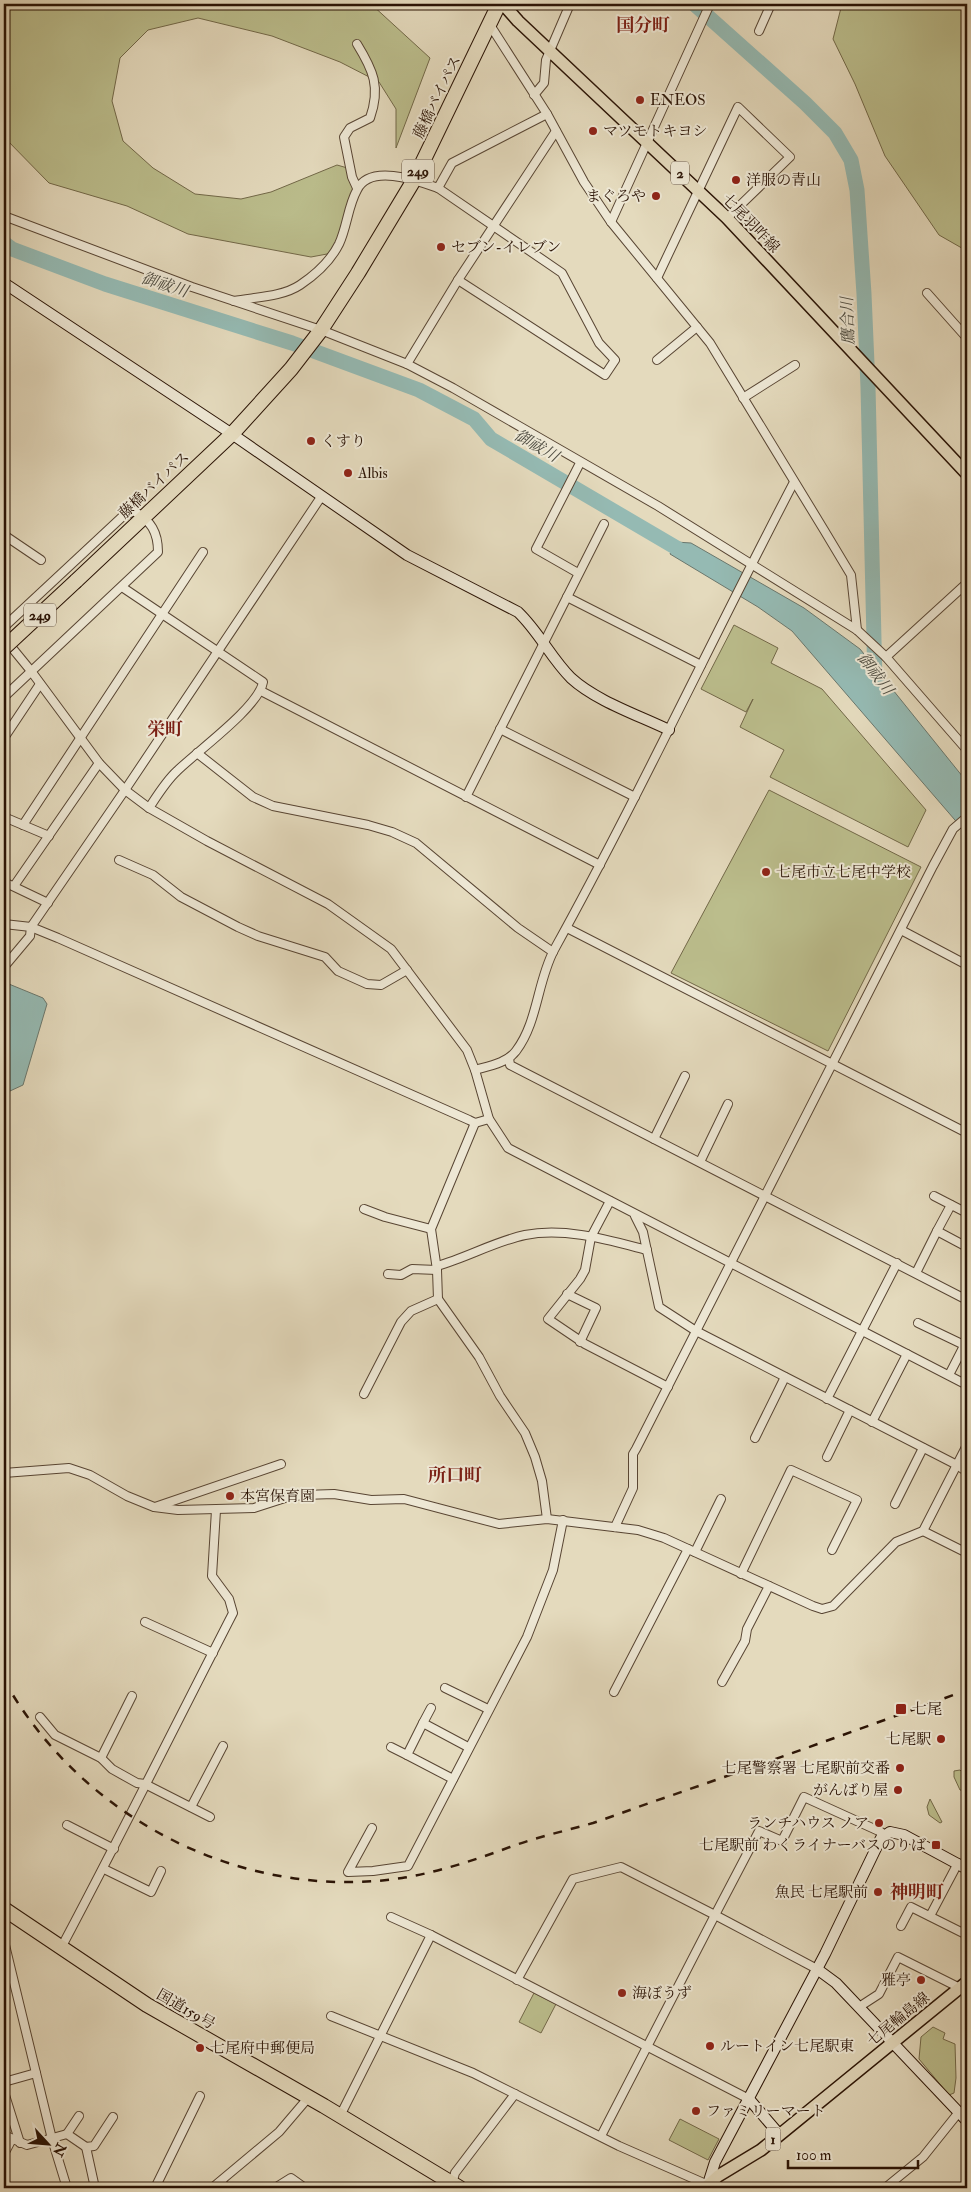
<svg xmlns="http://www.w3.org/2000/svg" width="971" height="2192" font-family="'IM FELL Double Pica','Noto Serif JP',serif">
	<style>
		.green { fill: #bbbd8c; stroke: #726848 }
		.water { fill: #95bab3; stroke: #6a776d }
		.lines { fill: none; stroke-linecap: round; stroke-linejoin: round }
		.river { stroke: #95bab3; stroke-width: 15 }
		.street-casing { stroke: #584533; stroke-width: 10 }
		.secondary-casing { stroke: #2a1305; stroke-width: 12 }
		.primary-casing { stroke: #2a1305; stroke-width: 14 }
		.highway-casing { stroke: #2a1305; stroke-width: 16 }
		.street { stroke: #ede7d4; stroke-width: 8 }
		.secondary { stroke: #ede7d4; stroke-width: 10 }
		.primary { stroke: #e4dabd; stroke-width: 11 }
		.highway { stroke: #e4dabd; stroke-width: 14 }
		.rail { stroke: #2a1305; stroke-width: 2.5; stroke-dasharray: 9 9; stroke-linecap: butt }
		.highway-bridge-casing { stroke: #2a1305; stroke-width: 16; stroke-linecap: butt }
		.highway-bridge { stroke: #e4dabd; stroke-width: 14 }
		.poi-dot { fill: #8f2418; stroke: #ede7d4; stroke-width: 2 }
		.labels { text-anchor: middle; stroke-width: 4; stroke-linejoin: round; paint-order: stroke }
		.shield { fill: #ede7d4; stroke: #645343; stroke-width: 1 }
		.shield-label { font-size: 14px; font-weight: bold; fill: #2a1305 }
		.street-label { font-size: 15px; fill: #2a1305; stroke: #ede7d4 }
		.poi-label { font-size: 15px; fill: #2a1305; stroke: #ede7d4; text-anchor: start }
		.water-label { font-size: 16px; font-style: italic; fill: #4f4d42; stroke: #ede7d4 }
		.quarter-label { font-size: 18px; font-weight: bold; fill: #7a1f14; stroke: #ede7d4 }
	</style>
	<rect width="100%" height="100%" fill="#e4dabd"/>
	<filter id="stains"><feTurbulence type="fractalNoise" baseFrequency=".004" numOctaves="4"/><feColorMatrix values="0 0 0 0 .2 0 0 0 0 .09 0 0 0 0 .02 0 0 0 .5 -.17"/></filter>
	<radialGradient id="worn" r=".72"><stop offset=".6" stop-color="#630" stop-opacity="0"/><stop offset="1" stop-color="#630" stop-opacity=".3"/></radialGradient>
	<g class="green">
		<path d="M4,4H371L430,58L396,148V109L379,82L340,62L272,36L198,18L148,30L120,58L112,101L123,141L153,168L195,194L241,199L271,192L337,165L351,169L355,197L342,239L327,254L311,257L188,234L127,206L49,183L4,137Z"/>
		<path d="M842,4H967V251L939,235L885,156L855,84L833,39Z"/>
		<path d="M734,625L778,648L771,663L822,689L926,810L908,847L770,777L784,750L740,727L753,699L746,712L701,689Z"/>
		<path d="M769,790L921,867L828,1051L671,973Z"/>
		<path d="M960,1770L967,1777V1788L965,1791L960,1790L954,1777V1771Z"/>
		<path d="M930,1799L942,1822L940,1823L929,1815L927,1807Z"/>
		<path d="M534,1993L556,2004L541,2033L519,2022Z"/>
		<path d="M933,2027L945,2033L943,2039L955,2044L956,2078L954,2093L949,2095L919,2059L921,2037Z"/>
		<path d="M680,2119L719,2139L708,2160L669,2140Z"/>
	</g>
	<g class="water">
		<path d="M676,542L691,543L804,608L860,649L967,782V834L792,631L758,607L670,554Z"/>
		<path d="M4,982L43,998L47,1004L23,1085L10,1091L4,1086Z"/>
	</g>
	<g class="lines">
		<g class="river">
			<path d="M694,4L805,103L835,133L851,160L857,190L864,294L868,387L875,682"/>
			<path d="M4,243L12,249L105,284L292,343L419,390L474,419L491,439L692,557"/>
		</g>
		<g class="street-casing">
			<g id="street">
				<path d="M490,25L547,114L584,182L611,222L710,343L824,530L851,575L857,630"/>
				<path d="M759,31L771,4"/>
				<path d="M357,44C373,70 381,87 370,118L350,128L344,137L352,177L357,188"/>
				<path d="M534,95L544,83L546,60L570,4"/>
				<path d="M438,188L562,273L599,343L615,360L605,375L458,280"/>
				<path d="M4,216L192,287L321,330L407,364L453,388L658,506L857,630L886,657L967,750"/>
				<path d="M611,222L710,4"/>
				<path d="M657,278L738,107L790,157L727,218"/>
				<path d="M927,293L967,338"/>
				<path d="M234,301C255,297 282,297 300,285C315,275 331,260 339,244C347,227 348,206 357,190C370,163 418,181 438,188L452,163L547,114"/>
				<path d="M657,360L697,327"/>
				<path d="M407,364L458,280L556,131"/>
				<path d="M743,398L795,365"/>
				<path d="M4,535L41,560"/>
				<path d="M578,573L536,549L580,463"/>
				<path d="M122,587L263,682C259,707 196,752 177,771C166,781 157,796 149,808"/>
				<path d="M567,597L701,665"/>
				<path d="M4,627L122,517L134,511C151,521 158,532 158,552L4,697"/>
				<path d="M4,638L31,671L99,763L125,790L149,808L207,841L328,904L391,949L467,1050L475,1070L489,1119L508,1148L967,1385"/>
				<path d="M886,657L967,583"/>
				<path d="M261,691L600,865"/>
				<path d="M500,729L635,797"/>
				<path d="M4,738L40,684"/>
				<path d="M197,753L253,797L273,806L368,825L392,832L416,843L518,928L553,952"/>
				<path d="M466,797L604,524"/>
				<path d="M4,817L49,836"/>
				<path d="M23,825L203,552"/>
				<path d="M119,860L153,875L181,897L238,927L258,936L325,957L338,971L367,984L381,985L407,970"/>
				<path d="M4,882L48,903"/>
				<path d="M14,886L99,763"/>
				<path d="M4,924L31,927L58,938L469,1120L475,1123L489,1119"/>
				<path d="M567,928L967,1133"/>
				<path d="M901,930L967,965"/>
				<path d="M4,967L30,936L31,927L125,790L321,497"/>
				<path d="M509,1058L510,1065L967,1300"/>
				<path d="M475,1070C489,1066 507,1063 516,1051C538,1022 537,982 554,950C639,796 713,637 794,482"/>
				<path d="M475,1123L431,1229L437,1270L438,1299L479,1357L500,1396L525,1433L535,1457L542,1481L547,1519"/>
				<path d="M654,1139L685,1076"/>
				<path d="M700,1162L728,1104"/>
				<path d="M934,1196L967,1213"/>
				<path d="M610,1201L591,1237L585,1270L580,1279L548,1319L585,1344L668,1387"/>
				<path d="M951,1205L937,1231L967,1247"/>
				<path d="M364,1209L385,1217L431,1229"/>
				<path d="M635,1216L643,1232L659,1307L696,1331L957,1465L967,1472"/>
				<path d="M437,1266C466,1258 496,1241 525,1235C565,1227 608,1240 647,1250"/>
				<path d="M916,1273L937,1231"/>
				<path d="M388,1274L401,1275L412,1269L437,1270"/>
				<path d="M567,1294L596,1308L580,1342"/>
				<path d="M918,1323L964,1345"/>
				<path d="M949,1375L967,1340"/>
				<path d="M364,1394L401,1322L411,1311L438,1299"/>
				<path d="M827,1399L897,1263"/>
				<path d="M872,1422L907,1354"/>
				<path d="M755,1438L785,1377"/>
				<path d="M827,1457L850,1410"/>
				<path d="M4,1473L69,1468L90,1475L127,1496L154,1507L178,1510L254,1508L288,1497L303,1495L334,1494L371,1500L404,1499L499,1524L547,1519L638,1530L664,1538L813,1606L822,1609L833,1606L896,1542L923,1531L967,1445"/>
				<path d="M895,1504L923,1448"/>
				<path d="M155,1507L281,1464"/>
				<path d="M615,1527L633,1488V1454L636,1449L933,866L953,829L967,817"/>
				<path d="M923,1531L967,1553"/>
				<path d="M695,1552L721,1499"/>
				<path d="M741,1574L791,1470L857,1500L832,1550"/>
				<path d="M145,1622L213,1653"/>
				<path d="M722,1682L745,1641L747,1629L769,1586"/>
				<path d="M445,1688L488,1709"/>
				<path d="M614,1692L688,1549"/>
				<path d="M431,1708L423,1723L468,1747"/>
				<path d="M40,1717L55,1735L101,1758L112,1769L137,1783L145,1784L210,1817"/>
				<path d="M423,1723L407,1755L453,1779"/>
				<path d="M391,1747L407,1755"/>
				<path d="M101,1758L132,1696"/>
				<path d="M191,1807L223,1746"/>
				<path d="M67,1825L114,1849"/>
				<path d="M372,1828L348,1872L373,1871L408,1866L527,1637L553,1570L563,1520"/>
				<path d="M104,1869L151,1892L161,1871"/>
				<path d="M930,1916L958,1863"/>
				<path d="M391,1917L431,1935L749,2099"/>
				<path d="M901,1926L911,1907L967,1935"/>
				<path d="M4,1941L52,2139L67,2188"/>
				<path d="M61,1948C120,1837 176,1724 233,1613L229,1599L212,1576L216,1510"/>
				<path d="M517,1980L573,1879L621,1867L715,1915L759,1831L782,1841L804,1797L881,1832V1838"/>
				<path d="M859,2007L879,1994L898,1957L960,1988"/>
				<path d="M331,2016L473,2073L619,2146L715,2188"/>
				<path d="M966,2038L967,2036"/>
				<path d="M4,2082L36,2073"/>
				<path d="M4,2092L20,2143"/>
				<path d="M79,2116L67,2134L86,2147"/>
				<path d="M340,2116L431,1935"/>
				<path d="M4,2135L27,2145L67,2134"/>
				<path d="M601,2136L715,1915L817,1969"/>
				<path d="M4,2154L12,2139"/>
				<path d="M220,2182L228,2188"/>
				<path d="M452,2184L455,2173L515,2094"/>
				<path d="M95,2188L86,2147L94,2146L113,2117"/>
				<path d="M155,2188L200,2096"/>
				<path d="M212,2188L279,2132L308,2098"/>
				<path d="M275,2188L291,2178L305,2188"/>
				<path d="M885,2188L923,2157L959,2112"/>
			</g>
		</g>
		<g class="secondary-casing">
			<g id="secondary">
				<path d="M4,283L232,434L407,555L518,612C539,632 551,658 571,678C596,701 638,715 669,730"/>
				<path d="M817,1969L836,1983L967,2121"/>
				<path d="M749,2099L779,2134"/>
				<path d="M708,2184L715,2162L825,1954L881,1838L890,1832L904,1835L967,1869"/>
			</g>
		</g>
		<g class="primary-casing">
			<g id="primary">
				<path d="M503,4L518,21L727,218L967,474"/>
				<path d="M705,2188L718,2176L761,2150L967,1982"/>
			</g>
		</g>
		<g class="highway-casing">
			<g id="highway">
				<path d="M76,581L232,434L291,369L321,330L358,273L414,180L499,4"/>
				<path d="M4,1909L147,2005L324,2106L460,2188"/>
			</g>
		</g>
		<use href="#street" class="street"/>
		<use href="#secondary" class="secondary"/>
		<use href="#primary" class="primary"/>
		<use href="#highway" class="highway"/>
		<path class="rail" d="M4,1680C82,1819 243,1902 402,1878C439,1872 475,1860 510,1847C537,1837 565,1831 593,1823C617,1815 640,1806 664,1798C765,1763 866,1727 967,1690"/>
		<g class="highway-bridge-casing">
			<path id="highway-bridge" d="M4,648L76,581"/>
		</g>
		<use href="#highway-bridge" class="highway-bridge"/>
	</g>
	<g class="poi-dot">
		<circle cx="640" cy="100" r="5"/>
		<circle cx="593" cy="131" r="5"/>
		<circle cx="736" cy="180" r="5"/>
		<circle cx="656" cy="196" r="5"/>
		<circle cx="441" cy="247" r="5"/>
		<circle cx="311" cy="441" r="5"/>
		<circle cx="348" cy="473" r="5"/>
		<circle cx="766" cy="872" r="5"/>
		<circle cx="230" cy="1496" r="5"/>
		<rect x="895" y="1703" width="12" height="12" rx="2.5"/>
		<circle cx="941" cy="1739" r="5"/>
		<circle cx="900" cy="1768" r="5"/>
		<circle cx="898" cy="1790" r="5"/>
		<circle cx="879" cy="1823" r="5"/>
		<rect x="931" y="1840" width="10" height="10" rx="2.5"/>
		<circle cx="878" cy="1892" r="5"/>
		<circle cx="921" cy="1980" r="5"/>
		<circle cx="622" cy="1993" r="5"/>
		<circle cx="710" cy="2046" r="5"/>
		<circle cx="200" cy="2048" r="5"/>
		<circle cx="696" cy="2111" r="5"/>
	</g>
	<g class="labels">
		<g class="shield">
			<rect x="402" y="159.5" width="32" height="23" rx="4"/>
			<rect x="671" y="161.5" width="18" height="23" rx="4"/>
			<rect x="24" y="603.5" width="32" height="23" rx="4"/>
			<rect x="765.5" y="2127.5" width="15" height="23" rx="4"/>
		</g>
		<g class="shield-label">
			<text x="418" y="176">249</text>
			<text x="680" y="178">2</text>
			<text x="40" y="620">249</text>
			<text x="773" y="2144">1</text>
		</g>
		<g class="street-label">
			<text transform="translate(437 97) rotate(-64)" y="5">藤橋バイパス</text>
			<text transform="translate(751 223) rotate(46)" y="5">七尾羽咋線</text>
			<text transform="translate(154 485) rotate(-43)" y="5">藤橋バイパス</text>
			<text transform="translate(186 2009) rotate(30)" y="5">国道159号</text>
			<text transform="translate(898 2019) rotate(-39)" y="5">七尾輪島線</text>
		</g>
		<g class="poi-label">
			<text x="650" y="105">ENEOS</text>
			<text x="603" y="136">マツモトキヨシ</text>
			<text x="746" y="185">洋服の青山</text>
			<text x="646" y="201" text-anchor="end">まぐろや</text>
			<text x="451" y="252">セブン-イレブン</text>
			<text x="321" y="446">くすり</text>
			<text x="358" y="478">Albis</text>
			<text x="776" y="877">七尾市立七尾中学校</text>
			<text x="240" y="1501">本宮保育園</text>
			<text x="912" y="1714">七尾</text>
			<text x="931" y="1744" text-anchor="end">七尾駅</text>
			<text x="890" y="1773" text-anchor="end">七尾警察署 七尾駅前交番</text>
			<text x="888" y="1795" text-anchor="end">がんばり屋</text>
			<text x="869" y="1828" text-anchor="end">ランチハウス ノア</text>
			<text x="926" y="1850" text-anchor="end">七尾駅前 わくライナーバスのりば</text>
			<text x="868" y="1897" text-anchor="end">魚民 七尾駅前</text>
			<text x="911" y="1985" text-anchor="end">雅亭</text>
			<text x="632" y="1998">海ぼうず</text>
			<text x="720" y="2051">ルートイン七尾駅東</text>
			<text x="210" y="2053">七尾府中郵便局</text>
			<text x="706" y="2116">ファミリーマート</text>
		</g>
		<g class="water-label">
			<text transform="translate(165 284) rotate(18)" y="6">御祓川</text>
			<text transform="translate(847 321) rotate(-92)" y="6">鷹合川</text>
			<text transform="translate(537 445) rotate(30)" y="6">御祓川</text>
			<text transform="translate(876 673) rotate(53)" y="6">御祓川</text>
		</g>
		<g class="quarter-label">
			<text x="643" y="31">国分町</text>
			<text x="165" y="735">栄町</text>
			<text x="455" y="1481">所口町</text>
			<text x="917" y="1898">神明町</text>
		</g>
	</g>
	<rect width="971" height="2192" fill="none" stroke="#e4dabd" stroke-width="20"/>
	<rect x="5" y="5" width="961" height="2182" fill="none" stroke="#2a1305" stroke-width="2.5"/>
	<rect x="10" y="10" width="951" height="2172" fill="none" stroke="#2a1305"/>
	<g transform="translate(48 2144) rotate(116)" stroke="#ede7d4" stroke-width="4" paint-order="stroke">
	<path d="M0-4L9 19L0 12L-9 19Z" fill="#2a1305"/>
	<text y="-8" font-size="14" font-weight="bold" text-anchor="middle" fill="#2a1305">N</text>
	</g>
	<path d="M788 2160v8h130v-8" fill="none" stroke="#2a1305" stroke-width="2.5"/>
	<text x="796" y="2160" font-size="15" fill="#2a1305" stroke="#ede7d4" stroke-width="4" paint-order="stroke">100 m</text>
	<rect width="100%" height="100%" filter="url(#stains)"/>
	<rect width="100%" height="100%" fill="url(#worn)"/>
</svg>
